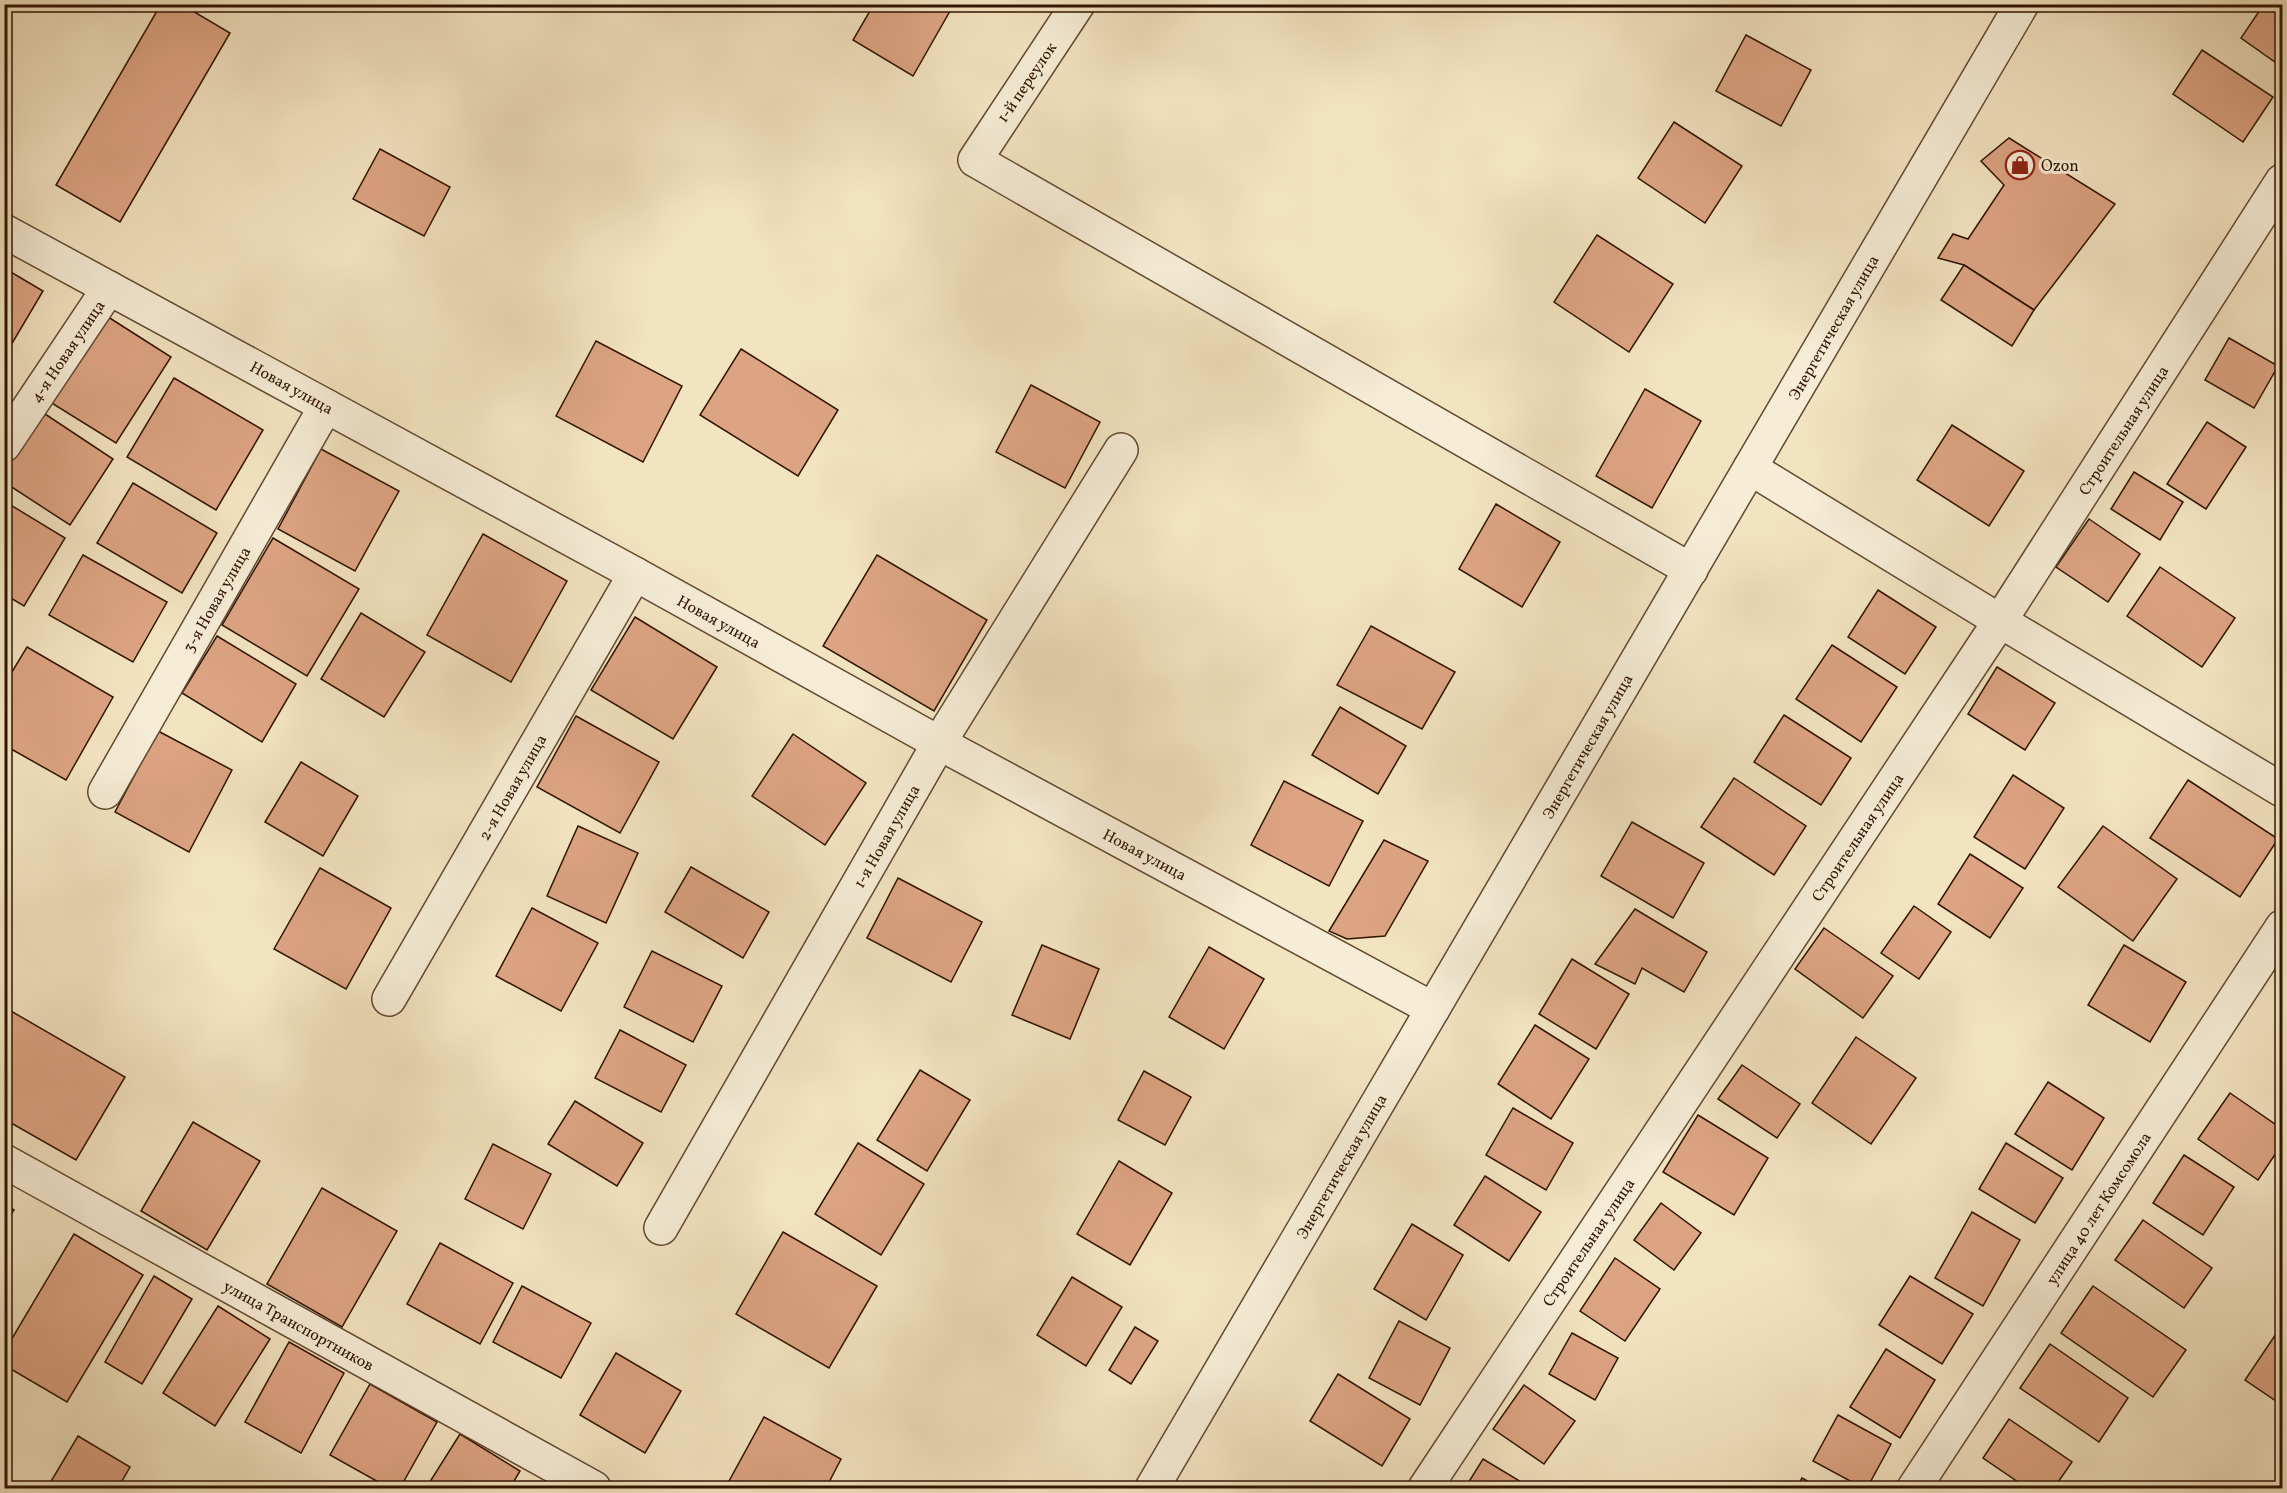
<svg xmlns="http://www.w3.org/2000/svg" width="2287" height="1493" font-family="Vollkorn,serif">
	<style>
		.building { fill: #dda483; stroke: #301400; stroke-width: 1.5 }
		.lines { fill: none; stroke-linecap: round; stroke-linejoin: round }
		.minor-casing { stroke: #614830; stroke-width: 36 }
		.minor { stroke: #f7edd7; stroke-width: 33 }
		.labels { text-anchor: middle; stroke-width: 6; stroke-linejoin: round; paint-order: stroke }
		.street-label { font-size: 16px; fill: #301400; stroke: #f7edd7 }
		.poi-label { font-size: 16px; fill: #301400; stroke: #f7edd7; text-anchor: start }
	</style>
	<rect width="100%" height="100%" fill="#f3e4c1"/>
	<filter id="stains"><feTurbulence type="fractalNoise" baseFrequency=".00333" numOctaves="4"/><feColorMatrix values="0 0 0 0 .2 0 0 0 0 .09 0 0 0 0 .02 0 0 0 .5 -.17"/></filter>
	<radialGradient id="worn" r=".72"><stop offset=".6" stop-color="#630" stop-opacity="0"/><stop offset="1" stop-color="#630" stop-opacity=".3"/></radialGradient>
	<g class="building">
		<path d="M161,4H181L230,33L120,222L56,185Z"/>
		<path d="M874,4H954L913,76L853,40Z"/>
		<path d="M2264,4H2279L2282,7V67L2241,38Z"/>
		<path d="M1746,35L1811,70L1781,126L1716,91Z"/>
		<path d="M2202,50L2273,97L2243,142L2173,94Z"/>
		<path d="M1674,122L1742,166L1705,223L1638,178Z"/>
		<path d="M2009,138L2115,204L2034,310L1964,265L1938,258L1953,234L1968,239L2004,185L1981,161Z"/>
		<path d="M380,149L450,187L424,236L353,199Z"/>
		<path d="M1597,235L1673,284L1629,352L1554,302Z"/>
		<path d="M1964,265L2034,310L2012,346L1941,300Z"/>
		<path d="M4,268L43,291L4,357Z"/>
		<path d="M105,315L171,357L116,443L50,402Z"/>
		<path d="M2229,338L2278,366L2254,408L2205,380Z"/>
		<path d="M596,341L682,386L643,462L556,416Z"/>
		<path d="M741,349L838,410L798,476L700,415Z"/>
		<path d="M174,378L263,430L216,510L127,457Z"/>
		<path d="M1031,385L1100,422L1065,488L996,452Z"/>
		<path d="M1645,389L1701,421L1652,508L1596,476Z"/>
		<path d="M42,412L113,459L70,525L4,482V469Z"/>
		<path d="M2207,422L2246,447L2206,509L2167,484Z"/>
		<path d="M1952,425L2024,471L1989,526L1917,480Z"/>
		<path d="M321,449L399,491L355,571L278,529Z"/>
		<path d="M2134,472L2183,502L2160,540L2111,509Z"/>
		<path d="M133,483L217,533L182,593L97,543Z"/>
		<path d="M4,501L65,538L24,606L4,594Z"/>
		<path d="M1496,504L1560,542L1522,607L1459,569Z"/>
		<path d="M2089,519L2140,554L2108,602L2056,567Z"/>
		<path d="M483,534L567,581L511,682L427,635Z"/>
		<path d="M273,538L359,589L307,676L222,625Z"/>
		<path d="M83,555L167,602L133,662L49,615Z"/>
		<path d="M877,555L987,620L934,711L823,646Z"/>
		<path d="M2160,567L2235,618L2202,667L2127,616Z"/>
		<path d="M1878,590L1936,627L1905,674L1848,637Z"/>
		<path d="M361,613L425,652L384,717L321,679Z"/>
		<path d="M635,617L717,667L673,739L591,690Z"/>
		<path d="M1371,626L1455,672L1422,729L1337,685Z"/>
		<path d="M217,636L296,684L262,742L182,693Z"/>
		<path d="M1832,645L1897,687L1861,742L1796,699Z"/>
		<path d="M27,647L113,697L66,780L4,745V685Z"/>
		<path d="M1997,667L2055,703L2025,750L1968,714Z"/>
		<path d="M1340,707L1406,746L1378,794L1312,755Z"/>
		<path d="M1784,715L1851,758L1821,805L1754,762Z"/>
		<path d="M576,716L659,762L620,833L537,787Z"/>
		<path d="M158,731L232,770L189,852L115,812Z"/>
		<path d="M793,734L866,783L825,845L752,796Z"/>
		<path d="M301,762L358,796L323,856L265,822Z"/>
		<path d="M2013,775L2064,808L2025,869L1974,837Z"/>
		<path d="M1734,778L1806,826L1774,875L1701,827Z"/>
		<path d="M2188,780L2278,839L2240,897L2150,838Z"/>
		<path d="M1284,781L1363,821L1329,886L1251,845Z"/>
		<path d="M1632,822L1704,863L1673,918L1601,876Z"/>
		<path d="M578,826L638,853L606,923L547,896Z"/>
		<path d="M2103,826L2177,879L2133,941L2058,887Z"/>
		<path d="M1384,840L1428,861L1385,936L1347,939L1329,931Z"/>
		<path d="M1970,854L2023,888L1990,938L1938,904Z"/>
		<path d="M691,867L769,912L743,958L665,912Z"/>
		<path d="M320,868L391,908L346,989L274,949Z"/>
		<path d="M898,878L982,922L951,982L867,938Z"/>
		<path d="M1914,906L1951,932L1919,979L1881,953Z"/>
		<path d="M532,908L598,943L561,1011L496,976Z"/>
		<path d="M1635,909L1707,952L1684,992L1642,968L1635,984L1595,964Z"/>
		<path d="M1824,928L1893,976L1863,1018L1795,969Z"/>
		<path d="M1042,945L1099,969L1070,1039L1012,1015Z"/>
		<path d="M2124,945L2186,982L2150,1042L2088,1005Z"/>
		<path d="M1209,947L1264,979L1224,1049L1169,1017Z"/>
		<path d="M652,951L722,986L693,1042L624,1007Z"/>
		<path d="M1572,959L1629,994L1596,1049L1539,1014Z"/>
		<path d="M4,1007L125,1077L76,1160L4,1119Z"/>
		<path d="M1535,1025L1589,1059L1551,1119L1498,1084Z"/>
		<path d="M620,1030L686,1065L661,1112L595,1078Z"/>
		<path d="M1856,1037L1916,1078L1871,1144L1812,1103Z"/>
		<path d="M1742,1065L1800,1104L1777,1138L1718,1099Z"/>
		<path d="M920,1070L970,1100L927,1171L877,1140Z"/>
		<path d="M1144,1071L1191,1097L1165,1145L1118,1120Z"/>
		<path d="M2048,1082L2104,1118L2072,1170L2015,1134Z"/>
		<path d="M2230,1093L2282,1129V1144L2258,1180L2198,1139Z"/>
		<path d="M575,1101L643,1143L617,1186L548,1144Z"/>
		<path d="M1513,1108L1573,1143L1546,1190L1486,1155Z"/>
		<path d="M1698,1115L1768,1158L1734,1215L1663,1172Z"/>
		<path d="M193,1122L260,1161L207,1250L141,1211Z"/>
		<path d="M858,1143L924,1184L881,1255L815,1214Z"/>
		<path d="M2006,1143L2063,1178L2035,1223L1979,1189Z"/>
		<path d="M493,1144L551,1174L523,1229L465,1199Z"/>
		<path d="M2184,1155L2234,1187L2203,1235L2153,1203Z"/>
		<path d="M1119,1161L1172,1193L1130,1265L1077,1234Z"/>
		<path d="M1485,1176L1541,1212L1509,1261L1454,1225Z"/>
		<path d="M322,1188L397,1231L342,1327L267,1284Z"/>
		<path d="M1661,1203L1701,1233L1674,1270L1634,1240Z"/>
		<path d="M4,1204L14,1210L4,1225Z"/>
		<path d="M1972,1212L2020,1240L1983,1306L1935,1278Z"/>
		<path d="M2143,1220L2212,1268L2184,1308L2115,1260Z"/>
		<path d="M1412,1224L1463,1255L1426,1320L1374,1289Z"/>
		<path d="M783,1232L877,1286L829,1368L736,1314Z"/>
		<path d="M74,1234L143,1275L67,1402L4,1365V1352Z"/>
		<path d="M440,1243L513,1283L480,1344L407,1304Z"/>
		<path d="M1615,1258L1660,1289L1625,1341L1580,1311Z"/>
		<path d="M154,1276L192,1299L142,1384L105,1362Z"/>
		<path d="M1910,1276L1973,1314L1942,1364L1879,1325Z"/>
		<path d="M1072,1277L1122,1307L1086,1366L1037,1335Z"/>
		<path d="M522,1286L591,1323L561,1378L493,1342Z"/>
		<path d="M2093,1286L2186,1350L2153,1397L2061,1333Z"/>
		<path d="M218,1306L270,1339L215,1426L163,1393Z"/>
		<path d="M1399,1321L1450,1348L1420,1405L1369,1378Z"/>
		<path d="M2282,1325V1405L2245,1380Z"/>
		<path d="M1135,1327L1158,1341L1131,1384L1109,1370Z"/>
		<path d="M1572,1333L1618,1358L1595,1400L1549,1374Z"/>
		<path d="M289,1342L344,1373L301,1453L245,1422Z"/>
		<path d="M2050,1344L2128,1398L2099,1442L2020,1388Z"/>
		<path d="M1886,1349L1935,1380L1900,1438L1850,1407Z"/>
		<path d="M616,1353L681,1391L645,1453L580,1415Z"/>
		<path d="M1338,1374L1410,1419L1382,1466L1310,1421Z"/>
		<path d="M370,1384L437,1422L400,1488H389L330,1455Z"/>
		<path d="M1524,1385L1575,1421L1544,1464L1493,1429Z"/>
		<path d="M1838,1415L1891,1444L1867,1488H1863L1813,1461Z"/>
		<path d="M764,1417L841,1459L826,1488H739L728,1483Z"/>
		<path d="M2009,1419L2072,1462L2054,1488H2027L1983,1458Z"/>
		<path d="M460,1434L520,1471L510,1488H426Z"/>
		<path d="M78,1436L130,1467L118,1488H47Z"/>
		<path d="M1483,1459L1531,1488H1465Z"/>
		<path d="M1802,1478L1820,1488H1796Z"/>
	</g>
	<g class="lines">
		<g class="minor-casing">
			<g id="minor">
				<path d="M1078,4L975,160L1691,570"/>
				<path d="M4,231L635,574L939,743L1433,1009"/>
				<path d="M4,445L109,288"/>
				<path d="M1750,468L2000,621L2282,790"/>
				<path d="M105,792L326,406"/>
				<path d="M389,999L635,574"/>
				<path d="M4,1161L594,1488"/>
				<path d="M661,1228L939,743L1121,450"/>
				<path d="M1152,1488L2022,4"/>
				<path d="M1425,1488L2000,621L2282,181"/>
				<path d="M1914,1488L2282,927"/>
			</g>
		</g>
		<use href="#minor" class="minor"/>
	</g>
	<defs>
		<g id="shop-ring" transform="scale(1.5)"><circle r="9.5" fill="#f7edd7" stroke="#8f2418" stroke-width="1.5"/><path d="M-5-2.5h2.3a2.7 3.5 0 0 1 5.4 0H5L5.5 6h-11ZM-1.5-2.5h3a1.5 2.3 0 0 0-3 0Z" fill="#8f2418"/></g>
	</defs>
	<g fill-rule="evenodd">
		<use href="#shop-ring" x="2020" y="165"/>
	</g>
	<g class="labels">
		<g class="street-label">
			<text transform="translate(1026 82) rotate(-56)" y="6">1-й переулок</text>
			<text transform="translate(1833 327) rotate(-60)" y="6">Энергетическая улица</text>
			<text transform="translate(67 351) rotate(-56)" y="6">4-я Новая улица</text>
			<text transform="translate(292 387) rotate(29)" y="6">Новая улица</text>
			<text transform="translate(2123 430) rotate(-57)" y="6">Строительная улица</text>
			<text transform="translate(216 599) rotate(-60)" y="6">3-я Новая улица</text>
			<text transform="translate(719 621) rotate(29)" y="6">Новая улица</text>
			<text transform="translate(1587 746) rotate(-60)" y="6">Энергетическая улица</text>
			<text transform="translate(512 787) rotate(-60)" y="6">2-я Новая улица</text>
			<text transform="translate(886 836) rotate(-60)" y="6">1-я Новая улица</text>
			<text transform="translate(1857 837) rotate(-56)" y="6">Строительная улица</text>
			<text transform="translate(1145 854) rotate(28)" y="6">Новая улица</text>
			<text transform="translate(1341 1166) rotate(-60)" y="6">Энергетическая улица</text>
			<text transform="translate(2098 1208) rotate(-57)" y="6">улица 40 лет Комсомола</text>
			<text transform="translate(1588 1242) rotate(-56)" y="6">Строительная улица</text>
			<text transform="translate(299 1325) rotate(29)" y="6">улица Транспортников</text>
		</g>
		<g class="poi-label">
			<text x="2041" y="171">Ozon</text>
		</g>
	</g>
	<rect width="2287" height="1493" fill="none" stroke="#f3e4c1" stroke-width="24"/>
	<rect x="6" y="6" width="2275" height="1481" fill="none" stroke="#301400" stroke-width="3"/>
	<rect x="12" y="12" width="2263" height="1469" fill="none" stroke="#301400" stroke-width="1.5"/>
	<rect width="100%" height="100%" filter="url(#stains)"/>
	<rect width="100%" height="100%" fill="url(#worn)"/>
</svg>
